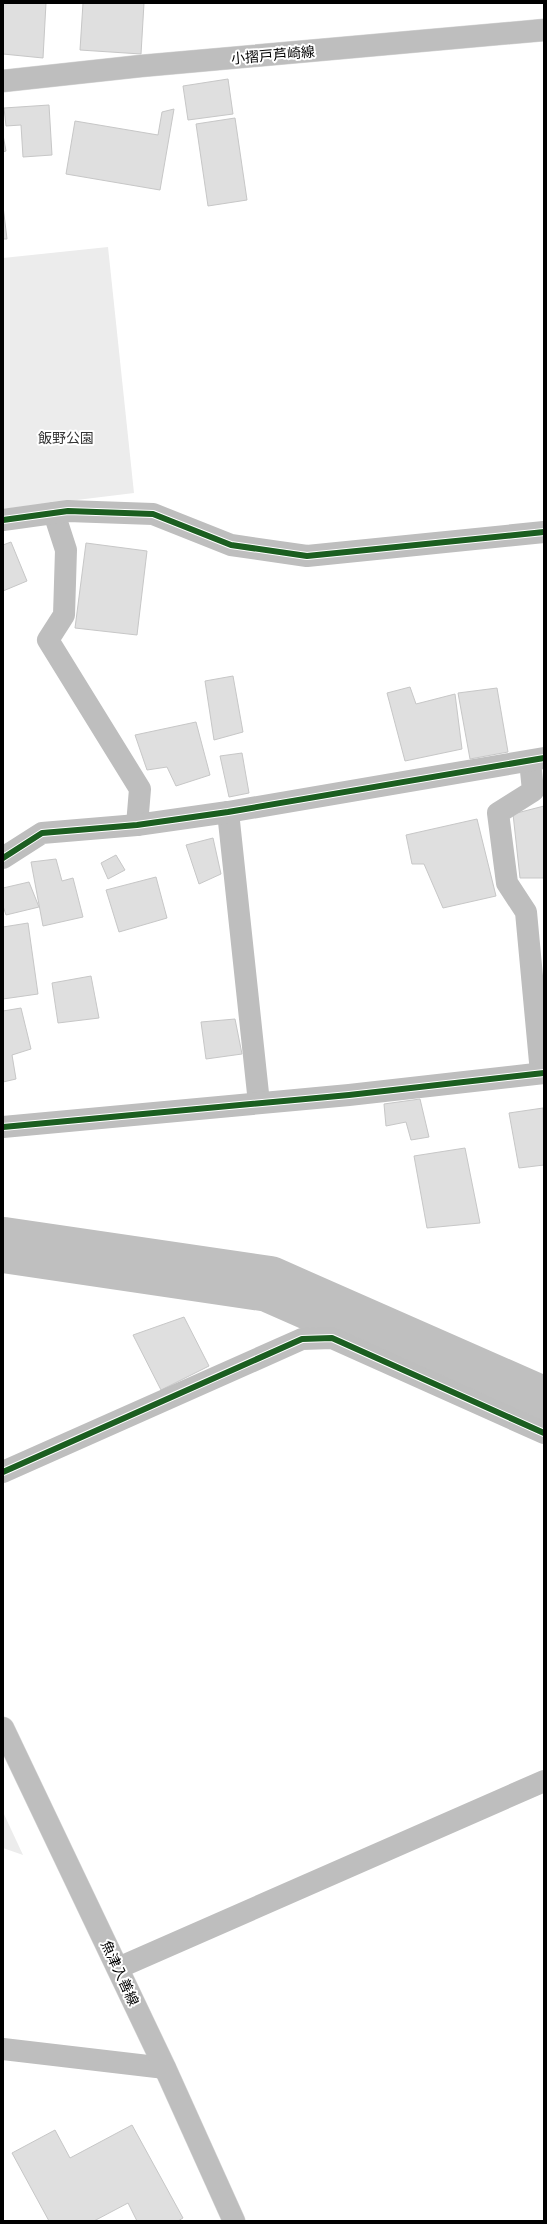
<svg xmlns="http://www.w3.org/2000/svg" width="547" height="2224" font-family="Overpass,'Noto Sans JP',sans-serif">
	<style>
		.green { fill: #ececec }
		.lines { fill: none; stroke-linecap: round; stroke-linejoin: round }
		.river { stroke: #bfbfbf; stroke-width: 56 }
		.building { fill: #dfdfdf; stroke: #c7c7c7 }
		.major-casing { stroke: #dbdbdb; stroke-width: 23 }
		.minor { stroke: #bebebe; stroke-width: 22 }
		.major { stroke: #bebebe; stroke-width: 22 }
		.cycleway-casing { stroke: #fff; stroke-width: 8 }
		.cycleway { stroke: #1b5e20; stroke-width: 6 }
		.labels { text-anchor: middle; stroke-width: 4; stroke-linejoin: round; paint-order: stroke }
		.street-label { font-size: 14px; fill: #000; stroke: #fff }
		.park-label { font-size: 14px; fill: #333; stroke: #fff }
	</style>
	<rect width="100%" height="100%" fill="#fff"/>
	<g class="green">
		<path d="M108,247L134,493L3,509V258Z"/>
		<path d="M3,1812L23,1855L3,1848Z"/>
	</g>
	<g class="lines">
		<path class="river" d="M3,1245L269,1284L544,1405"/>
	</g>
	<g class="building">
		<path d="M3,3H46L43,58L3,54Z"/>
		<path d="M83,3H144L141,54L80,50Z"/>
		<path d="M228,79L233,114L188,120L183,86Z"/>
		<path d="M49,105L52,155L23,157L21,125L6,126L4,108Z"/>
		<path d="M174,109L160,190L66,174L75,121L158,135L162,112Z"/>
		<path d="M235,118L247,200L208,206L196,124Z"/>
		<path d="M3,135L6,151L3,152Z"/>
		<path d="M3,206L7,239H3Z"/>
		<path d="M11,542L27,581L3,591V545Z"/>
		<path d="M86,543L147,551L137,635L75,628Z"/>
		<path d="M233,676L243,732L214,740L205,681Z"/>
		<path d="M410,687L416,704L455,694L462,749L405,761L387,693Z"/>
		<path d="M497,688L508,752L470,759L458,693Z"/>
		<path d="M196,722L210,775L176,786L167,767L147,770L135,735Z"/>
		<path d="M242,753L249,793L229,797L220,756Z"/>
		<path d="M544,806V878H520L513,814Z"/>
		<path d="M477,819L496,896L443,908L424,864H412L406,835Z"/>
		<path d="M213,838L221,874L199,884L186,845Z"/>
		<path d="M116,855L125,870L108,879L101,863Z"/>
		<path d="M56,859L62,881L73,878L83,917L43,926L31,862Z"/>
		<path d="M156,877L167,918L119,932L106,890Z"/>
		<path d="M29,882L39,907L6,915L3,906V888Z"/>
		<path d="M28,923L38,994L3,999V927Z"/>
		<path d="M91,976L99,1018L58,1023L52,983Z"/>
		<path d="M21,1008L31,1049L12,1055L16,1079L3,1082V1011Z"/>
		<path d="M235,1019L242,1054L206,1059L201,1022Z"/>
		<path d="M420,1099L429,1137L411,1140L406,1122L386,1126L384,1104Z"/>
		<path d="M543,1108L544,1165L519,1168L509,1113Z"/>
		<path d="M465,1148L480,1223L427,1228L414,1156Z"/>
		<path d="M184,1317L209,1366L161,1390L133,1335Z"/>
		<path d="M132,2125L183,2218L178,2221H137L128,2203L94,2221H49L12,2153L55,2130L70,2158Z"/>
	</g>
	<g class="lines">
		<g class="major-casing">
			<g id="major">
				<path d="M3,81L141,66L544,30"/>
				<path d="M3,1728L165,2068L234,2221"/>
			</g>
		</g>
		<g class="minor">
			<path d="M54,513L66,550L64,615L48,640L140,789L137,825"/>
			<path d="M3,520L68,511L153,514L231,545L307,556L544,532"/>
			<path d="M530,761L533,791L498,813L507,883L526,912L541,1073"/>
			<path d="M228,812L259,1103"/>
			<path d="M3,858L42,833L137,825L228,812L544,758"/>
			<path d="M3,1127L349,1095L544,1073"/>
			<path d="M3,1472L302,1339L332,1338L544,1433"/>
			<path d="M118,1968L544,1781"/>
			<path d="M3,2049L165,2068"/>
		</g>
		<use href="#major" class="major"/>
		<g class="cycleway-casing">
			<g id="cycleway">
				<path d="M3,520L68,511L153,514L231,545L307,556L544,532"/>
				<path d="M3,858L42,833L137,825L228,812L544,758"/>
				<path d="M3,1127L349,1095L544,1073"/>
				<path d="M3,1472L302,1339L332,1338L544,1433"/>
			</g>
		</g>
		<use href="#cycleway" class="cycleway"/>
	</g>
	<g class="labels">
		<g class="street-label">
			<text transform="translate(273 55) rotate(-5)" y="5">小摺戸芦崎線</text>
			<text transform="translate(120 1973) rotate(65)" y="5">魚津入善線</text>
		</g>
		<g class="park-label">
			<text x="66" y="443">飯野公園</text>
		</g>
	</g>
	<rect width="547" height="2224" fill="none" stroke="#000000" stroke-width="8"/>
</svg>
